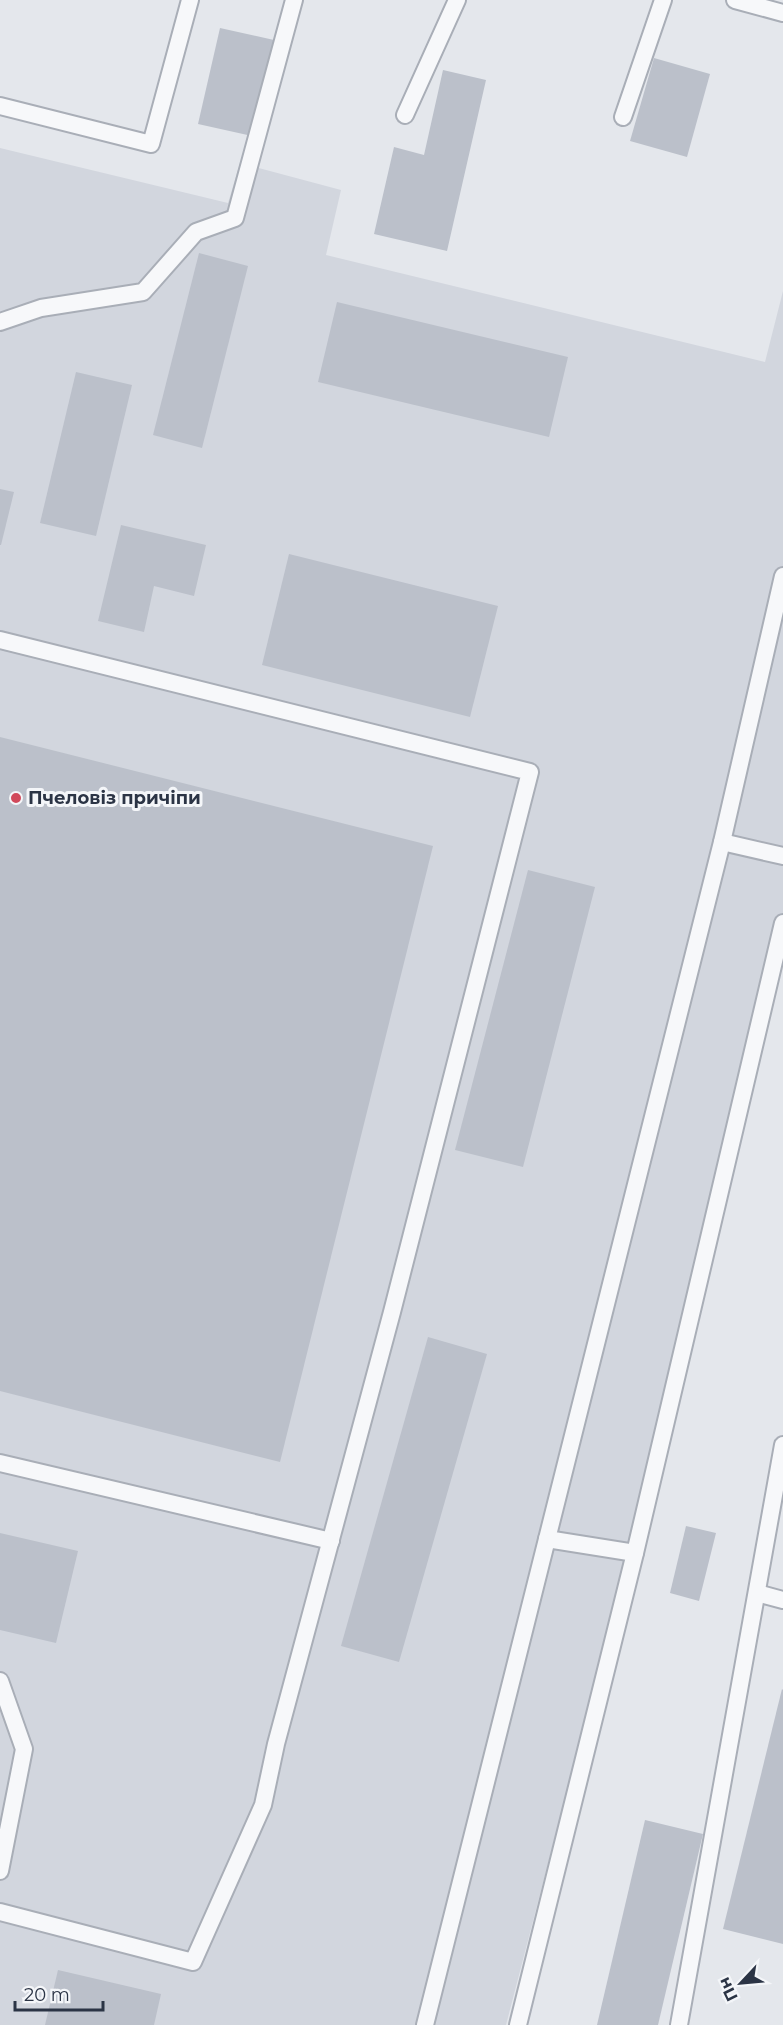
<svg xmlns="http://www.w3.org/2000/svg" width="783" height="2025" font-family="Montserrat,sans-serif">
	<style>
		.built { fill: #d2d6de }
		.building { fill: #bbc0ca }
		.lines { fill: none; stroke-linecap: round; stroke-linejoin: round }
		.lane-casing { stroke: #a9aeb7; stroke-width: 20 }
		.lane { stroke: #f7f8fa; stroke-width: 16 }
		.poi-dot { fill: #d1495b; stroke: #f4f6f9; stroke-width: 2 }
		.labels { text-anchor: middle; stroke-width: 6; stroke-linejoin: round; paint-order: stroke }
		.poi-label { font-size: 18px; font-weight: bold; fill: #2b3445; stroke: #f4f6f9; text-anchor: start }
	</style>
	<rect width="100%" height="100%" fill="#e4e7ec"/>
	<path class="built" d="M0,148L228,203L240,163L341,190L326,255L765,362L783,291V960L506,2025H0Z"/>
	<g class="building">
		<path d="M220,28L274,40L252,136L198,124Z"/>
		<path d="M654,58L710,74L687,157L630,141Z"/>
		<path d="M443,70L486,80L447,251L374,234L394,147L424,155Z"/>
		<path d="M199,253L248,266L202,448L153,435Z"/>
		<path d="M337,302L568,357L549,437L318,382Z"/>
		<path d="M76,372L132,385L96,536L40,523Z"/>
		<path d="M0,489L14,492L1,545H0Z"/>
		<path d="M121,525L206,545L194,596L154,586L144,632L98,621Z"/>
		<path d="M289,554L498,606L470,717L262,665Z"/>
		<path d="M0,737L433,846L280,1462L0,1391Z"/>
		<path d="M528,870L595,887L523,1167L455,1150Z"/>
		<path d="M428,1337L487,1354L399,1662L341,1646Z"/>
		<path d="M686,1526L716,1533L699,1601L670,1593Z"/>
		<path d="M0,1533L78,1551L56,1643L0,1630Z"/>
		<path d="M782,1689L783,1690V1944L723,1929Z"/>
		<path d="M645,1820L703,1834L658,2025H597Z"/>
		<path d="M58,1970L161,1994L154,2025H45Z"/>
	</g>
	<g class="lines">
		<g class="lane-casing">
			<g id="lane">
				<path d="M735,0L783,13"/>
				<path d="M0,106L151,144L190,0"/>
				<path d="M405,115L457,0"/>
				<path d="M623,117L663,0"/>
				<path d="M0,322L41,308L143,292L196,232L235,218L294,0"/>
				<path d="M0,640L530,772L392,1312L276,1744L263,1805L193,1962L0,1912"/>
				<path d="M722,842L783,856"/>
				<path d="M0,1463L331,1541"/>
				<path d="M547,1539L635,1553"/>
				<path d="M757,1593L783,1600"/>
				<path d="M0,1681L24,1749L0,1871"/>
				<path d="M425,2025L722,842L783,576"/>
				<path d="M518,2025L635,1553L783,923"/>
				<path d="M679,2025L783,1445"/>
			</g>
		</g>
		<use href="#lane" class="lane"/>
	</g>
	<circle class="poi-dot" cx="16" cy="798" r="6"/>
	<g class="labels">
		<g class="poi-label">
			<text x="28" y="804">Пчеловіз причіпи</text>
		</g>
	</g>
	<g transform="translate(741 1983) rotate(244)" stroke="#f4f6f9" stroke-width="4.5" paint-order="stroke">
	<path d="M0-4.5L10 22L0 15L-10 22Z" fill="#2b3445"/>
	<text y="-9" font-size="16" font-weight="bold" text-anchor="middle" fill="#2b3445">Пн</text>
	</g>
	<path d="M15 2001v9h88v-9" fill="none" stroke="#2b3445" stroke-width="3"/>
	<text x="24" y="2001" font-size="18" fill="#2b3445" stroke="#f4f6f9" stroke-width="4.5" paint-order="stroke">20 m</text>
</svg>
